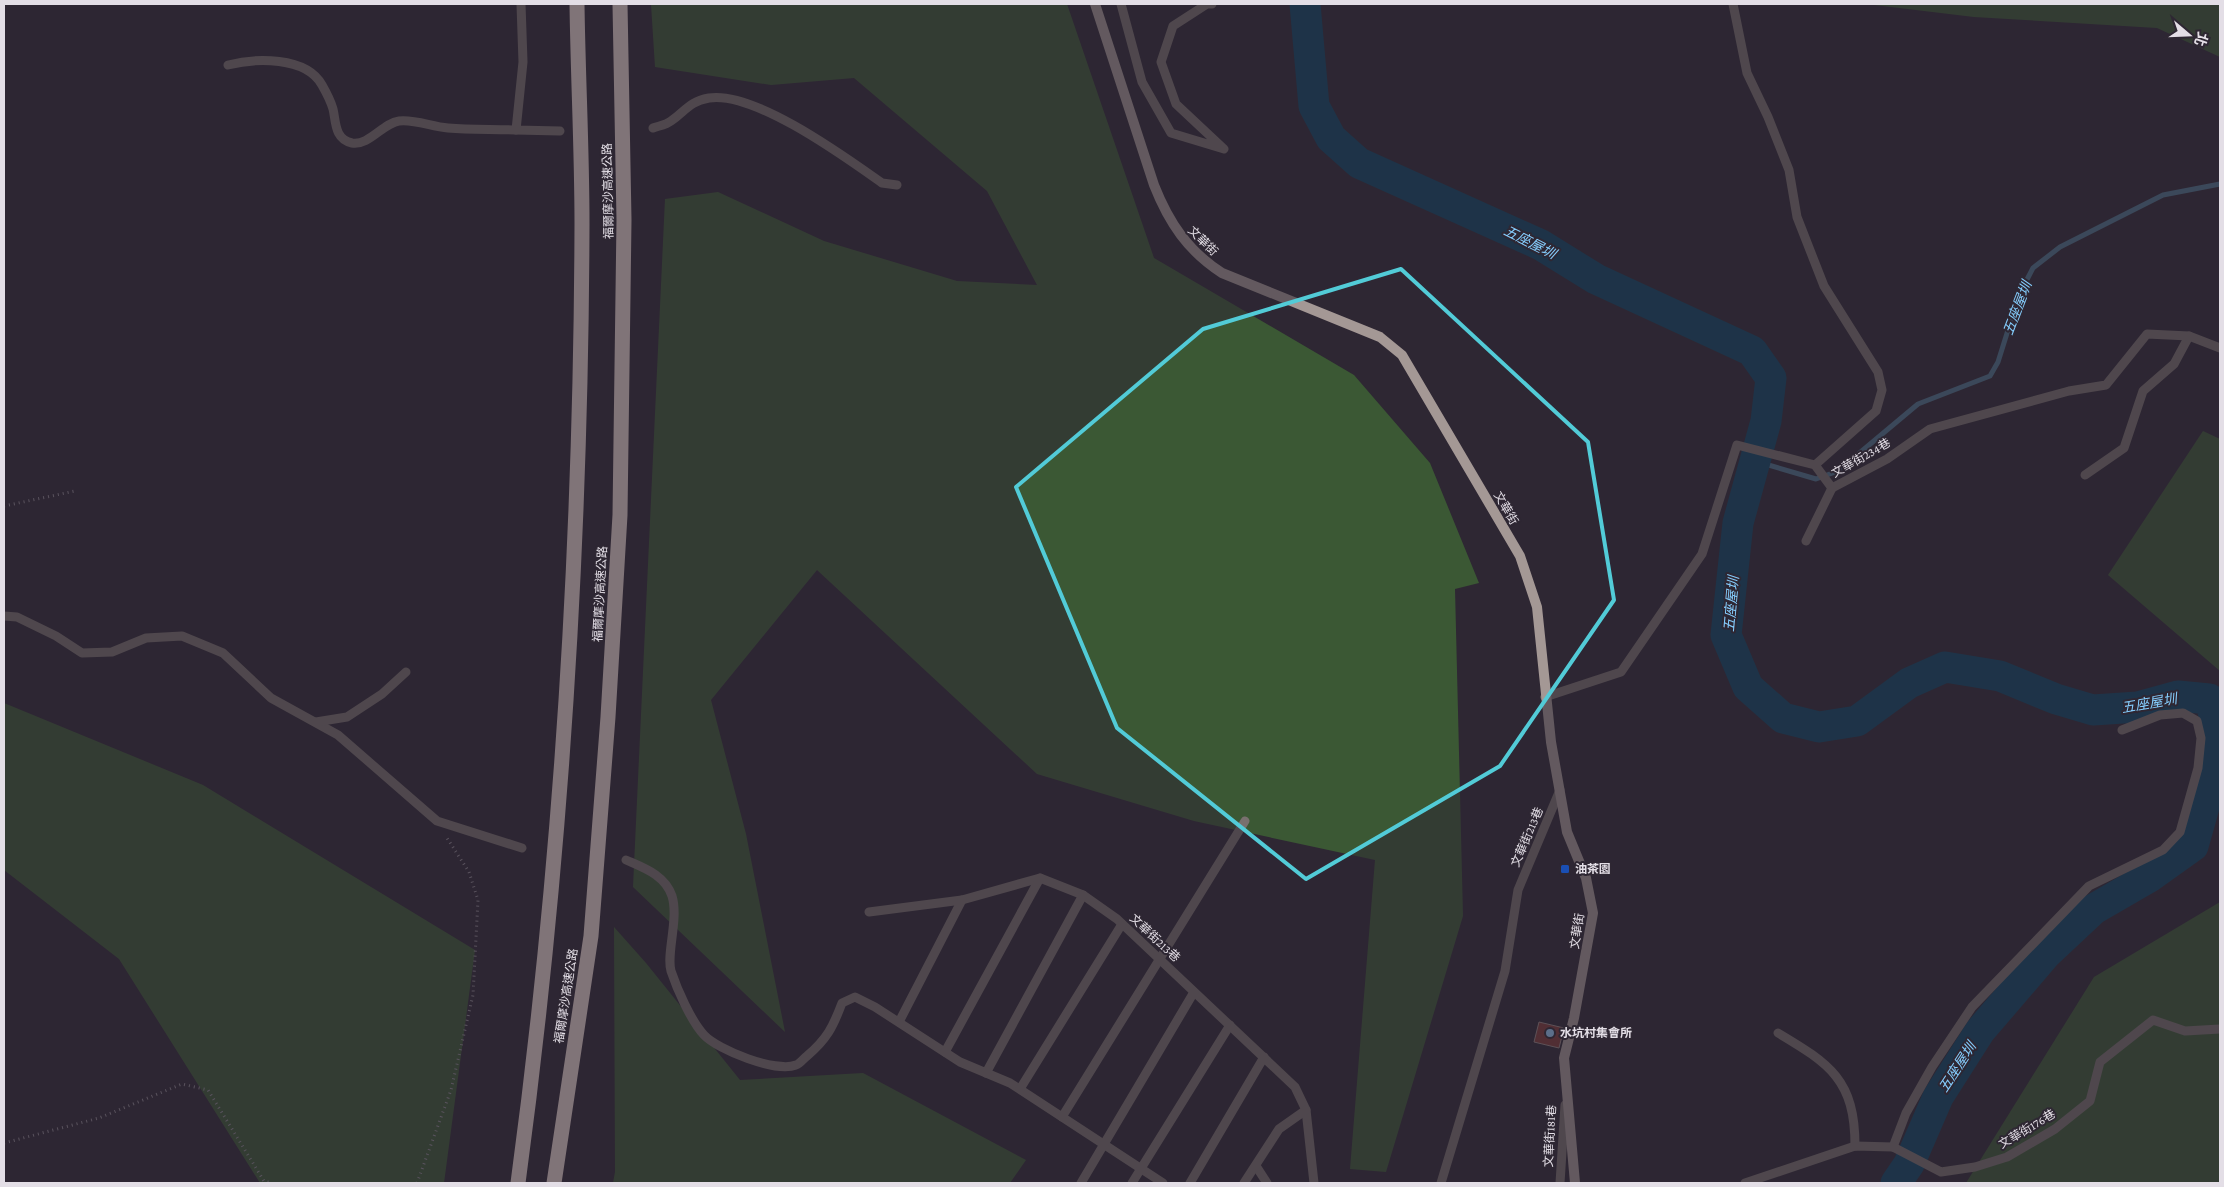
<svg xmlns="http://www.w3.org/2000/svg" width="2224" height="1187" font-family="'Crimson Pro','Noto Sans TC',serif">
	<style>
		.green { fill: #3b5834 }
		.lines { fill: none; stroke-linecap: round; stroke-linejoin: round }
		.stream { stroke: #4c728a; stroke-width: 5 }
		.river { stroke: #0c4462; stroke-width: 31 }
		.building { fill: #7c3937; stroke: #978583 }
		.path { stroke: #8e8892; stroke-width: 3; stroke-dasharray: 1 4; stroke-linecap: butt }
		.lane { stroke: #78706e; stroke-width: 9 }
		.secondary { stroke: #a49895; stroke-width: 10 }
		.highway { stroke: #e5d2cd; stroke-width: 15 }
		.marked { fill: none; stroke: #52cbd7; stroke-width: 4; stroke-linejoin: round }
		.transit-dot { fill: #1a4fb4; stroke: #2e2733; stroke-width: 2 }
		.service-dot { fill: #5c6f8a; stroke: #2e2733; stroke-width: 2 }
		.labels { text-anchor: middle; stroke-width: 4; stroke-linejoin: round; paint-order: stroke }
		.street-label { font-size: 12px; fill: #e3dee6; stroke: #2e2733 }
		.poi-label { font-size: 12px; font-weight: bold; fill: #e3dee6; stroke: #2e2733; text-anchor: start }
		.water-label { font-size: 14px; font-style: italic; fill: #85cdfd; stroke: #2e2733 }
	</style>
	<rect width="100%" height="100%" fill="#2e2733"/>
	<g class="green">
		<path d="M651,4H1067L1154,258L1354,375L1430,463L1479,583L1455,589L1463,916L1386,1172L1350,1169L1375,860L1194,821L1037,774L817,570L711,700L746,834L785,1032L633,887L665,199L718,192L824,241L957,281L1037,285L987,191L854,78L771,85L655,67Z"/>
		<path d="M1866,4H2220V57L2157,28L1974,17Z"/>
		<path d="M2203,431L2220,439V671L2108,575Z"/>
		<path d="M4,703L203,785L475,950L444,1183H260L119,959L4,870Z"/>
		<path d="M2220,902V1183H1966L2094,977Z"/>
		<path d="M614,927L646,963L740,1080L863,1073L1026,1160L1010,1183H613L615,1172Z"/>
	</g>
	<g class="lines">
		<path class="stream" d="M1755,461L1816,479L1838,471L1918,404L1990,376L1998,362L2019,295L2033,268L2060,247L2163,195L2220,184"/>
		<path class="river" d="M1305,4L1314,106L1331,138L1359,163L1541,245L1596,279L1752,351L1771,378L1766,421L1738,523L1726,635L1748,687L1783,718L1819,727L1857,721L1909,683L1945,667L2000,676L2056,699L2093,710L2138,707L2178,696L2209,699L2220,732L2213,775L2193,846L2151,876L2094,909L2046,954L1980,1031L1938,1097L1909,1164L1896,1183"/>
	</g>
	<path class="building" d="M1539,1022L1564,1028L1559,1048L1534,1042Z"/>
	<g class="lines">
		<g class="path">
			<path d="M4,506L75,491"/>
			<path d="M4,1143L99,1118L182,1084L208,1090L264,1181L272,1183"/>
			<path d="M417,1183L451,1090L473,995L478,900L469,872L447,838"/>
		</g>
		<g class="lane">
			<path d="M521,4L523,62L516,130L560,131"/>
			<path d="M1121,4L1142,82L1171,133L1224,149L1176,104L1161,62L1173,26L1207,4H1212"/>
			<path d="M1733,4L1747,73L1768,117L1789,170L1797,217L1824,286L1878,372L1882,390L1876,411L1815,465"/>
			<path d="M228,65C255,58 306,56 322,85C326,92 331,102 333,109C336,121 334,139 352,143C369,146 383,123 399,121C415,119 432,127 448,128C471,130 494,129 516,130"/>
			<path d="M653,128C658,126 666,125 671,121C686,111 688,102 709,98C755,91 845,157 882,183L897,185"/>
			<path d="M2085,475L2124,448L2143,391L2174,364L2189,336"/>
			<path d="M1806,541L1832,488"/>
			<path d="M4,616L17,617L56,636L82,653L112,652L146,638L182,636L223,653L271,698L338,735L437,821L522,848"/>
			<path d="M1545,697L1621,672L1702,554L1737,445L1815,465L1832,488L1887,459L1930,429L2069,391L2106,385L2147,334L2189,336L2220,348"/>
			<path d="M316,722L347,717L382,694L406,672"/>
			<path d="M626,860C644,868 665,875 672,896C679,919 666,954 671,971C677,989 691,1021 704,1035C718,1050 776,1073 796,1065C800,1064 804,1058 807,1056C827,1039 833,1027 842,1003L855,997L875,1007L960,1062L1010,1083L1163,1183"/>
			<path d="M869,912L962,900L1040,878L1083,895L1117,919L1295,1087L1306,1110L1314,1183"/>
			<path d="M899,1022L962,900"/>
			<path d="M1778,1033C1830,1064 1855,1080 1855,1146"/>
			<path d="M945,1052L1040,878"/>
			<path d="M986,1073L1083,895"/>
			<path d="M1020,1089L1122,924"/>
			<path d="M1062,1117L1245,821"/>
			<path d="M1893,1147L1906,1113L1932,1067L1972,1007L2089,886L2163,850L2180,832L2198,768L2201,738L2197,721L2183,713L2160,715L2122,730"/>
			<path d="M1256,1166L1267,1183"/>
			<path d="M1081,1183L1194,992"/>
			<path d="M1132,1183L1230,1025"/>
			<path d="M1190,1183L1264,1057"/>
			<path d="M1244,1183L1279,1129L1306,1110"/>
			<path d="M1441,1183L1505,971L1518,890L1560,790"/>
			<path d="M1560,1183L1565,1105"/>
			<path d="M1745,1183L1855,1146L1893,1147L1941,1172L1975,1167L2007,1157L2055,1129L2090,1101L2100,1062L2153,1020L2185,1031L2220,1029"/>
		</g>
		<path class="secondary" d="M1095,4L1154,185C1169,223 1188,251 1222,273L1380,337L1402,355L1520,556L1537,607L1551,742L1567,832L1586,878L1593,913L1574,1018L1564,1058L1575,1183"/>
		<g class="highway">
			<path d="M518,1183C561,865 581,544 582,224C582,150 578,77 577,4"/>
			<path d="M554,1183L591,936L608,717L620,515L624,220L620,4"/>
		</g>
	</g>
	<path d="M0 0H2224V1187H0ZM1401,269L1588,442L1614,600L1500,766L1306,879L1117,728L1016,487L1203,329Z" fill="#2e2733" fill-opacity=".55" fill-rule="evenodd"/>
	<path class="marked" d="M1401,269L1588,442L1614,600L1500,766L1306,879L1117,728L1016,487L1203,329Z"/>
	<rect class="transit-dot" x="1560" y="864" width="10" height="10" rx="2.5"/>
	<circle class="service-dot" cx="1550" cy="1033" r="5"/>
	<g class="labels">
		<g class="street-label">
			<text transform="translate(608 191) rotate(-91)" y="4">福爾摩沙高速公路</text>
			<text transform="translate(1203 241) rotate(44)" y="4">文華街</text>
			<text transform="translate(1861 458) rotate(-30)" y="4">文華街234巷</text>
			<text transform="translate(1506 508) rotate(60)" y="4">文華街</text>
			<text transform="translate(600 594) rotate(-87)" y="4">福爾摩沙高速公路</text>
			<text transform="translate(1527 837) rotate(-67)" y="4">文華街213巷</text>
			<text transform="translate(1577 931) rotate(-81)" y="4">文華街</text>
			<text transform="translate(1155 938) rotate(43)" y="4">文華街213巷</text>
			<text transform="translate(566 996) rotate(-81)" y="4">福爾摩沙高速公路</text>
			<text transform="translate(2027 1129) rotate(-31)" y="4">文華街176巷</text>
			<text transform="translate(1550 1136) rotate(-87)" y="4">文華街181巷</text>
		</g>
		<g class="poi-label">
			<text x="1575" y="873">油茶園</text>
			<text x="1560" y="1037">水坑村集會所</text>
		</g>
		<g class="water-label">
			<text transform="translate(1530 242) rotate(27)" y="5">五座屋圳</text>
			<text transform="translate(2017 308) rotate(-69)" y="5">五座屋圳</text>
			<text transform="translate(1731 604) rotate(-85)" y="5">五座屋圳</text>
			<text transform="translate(2149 703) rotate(-10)" y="5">五座屋圳</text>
			<text transform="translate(1957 1067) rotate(-57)" y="5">五座屋圳</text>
		</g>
	</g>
	<rect width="2224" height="1187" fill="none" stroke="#e3dee6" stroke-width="10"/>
	<g transform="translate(2189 35) rotate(109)" stroke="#2e2733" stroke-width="4" paint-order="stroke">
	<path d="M0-4L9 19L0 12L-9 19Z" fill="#e3dee6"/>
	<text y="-8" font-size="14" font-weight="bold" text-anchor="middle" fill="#e3dee6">北</text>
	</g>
</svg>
